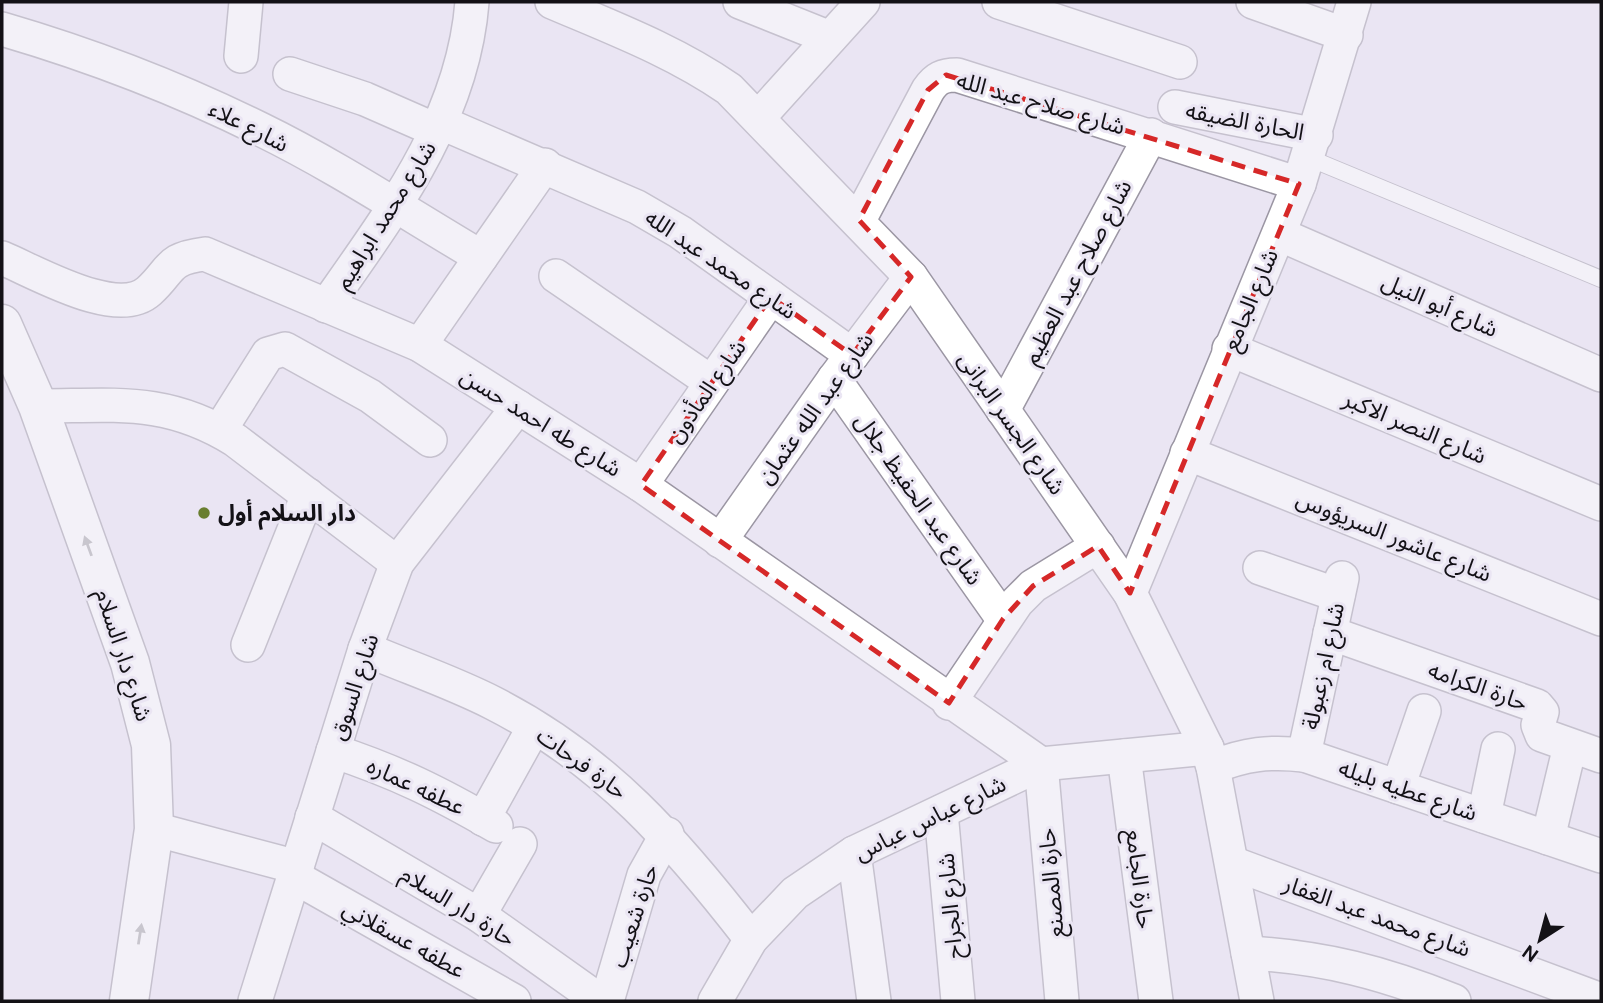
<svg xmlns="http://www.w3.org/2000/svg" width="1603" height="1003" font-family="'DM Sans','Noto Sans Arabic',sans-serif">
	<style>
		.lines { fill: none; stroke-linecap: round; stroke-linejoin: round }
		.lane-casing { stroke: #9b96a3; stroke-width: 18 }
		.street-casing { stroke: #9b96a3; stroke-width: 36 }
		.secondary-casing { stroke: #9b96a3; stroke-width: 41 }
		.lane { stroke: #fff; stroke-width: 16 }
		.street { stroke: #fff; stroke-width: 33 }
		.secondary { stroke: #fff; stroke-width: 38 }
		.oneway { fill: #a1a0a2 }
		.marked { fill: none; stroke: #d62828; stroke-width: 5; stroke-dasharray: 14 9; stroke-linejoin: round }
		.poi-dot { fill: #697e2f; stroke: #eae5f3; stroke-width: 2.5 }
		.labels { text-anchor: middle; stroke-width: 6; stroke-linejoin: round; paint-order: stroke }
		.street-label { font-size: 23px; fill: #131116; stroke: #eae5f3 }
		.poi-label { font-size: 23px; font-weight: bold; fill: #131116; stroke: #eae5f3; text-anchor: start }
	</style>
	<rect width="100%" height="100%" fill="#eae5f3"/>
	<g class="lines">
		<g class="lane-casing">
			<path id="lane" d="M1309,158L1601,279"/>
		</g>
		<g class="street-casing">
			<g id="street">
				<path d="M552,2C613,28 674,51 729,89L911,277L1130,593L1207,748L1213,767L1257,1001"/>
				<path d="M740,2L830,38"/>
				<path d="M999,2L1180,62"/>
				<path d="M1253,2L1346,35"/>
				<path d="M2,29C91,55 177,88 260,129C336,166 408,214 481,257"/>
				<path d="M241,56L246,2"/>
				<path d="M290,74L365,99L438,131"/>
				<path d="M1175,107L1316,135"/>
				<path d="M759,117L863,2"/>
				<path d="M442,123L637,207L680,232L852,355"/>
				<path d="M859,220L928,90C936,78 943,75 957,75L1299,184"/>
				<path d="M1279,234L1601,375"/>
				<path d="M2,258C36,272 117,320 149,291C173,269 166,259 205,254L420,345L641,485L1041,764L1062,1001"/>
				<path d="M556,276L711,382"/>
				<path d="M326,306C391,213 463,119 472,2"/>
				<path d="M420,345L545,165"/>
				<path d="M1229,349L1601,504"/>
				<path d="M834,379L1003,619"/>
				<path d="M38,406C115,406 166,397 235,440L397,563"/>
				<path d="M1003,410L1151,135"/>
				<path d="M220,430L268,354L285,349L370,396L430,440"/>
				<path d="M1187,453L1601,619"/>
				<path d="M641,485L771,297"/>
				<path d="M720,541L834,379L911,277"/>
				<path d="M1260,568L1338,595"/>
				<path d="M1130,593L1299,184L1354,2"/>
				<path d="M1330,633L1537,706L1542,712L1538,725L1542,735L1601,756"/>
				<path d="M248,645L308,495"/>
				<path d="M365,649C407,667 452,682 493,703C605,760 676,842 751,939"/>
				<path d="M949,703L1017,602L1033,586L1098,546"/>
				<path d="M333,751C397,772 439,793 496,826"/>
				<path d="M1304,755L1342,578"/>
				<path d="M1124,756L1156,1001"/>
				<path d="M1213,767C1245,754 1270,751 1304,755L1601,856"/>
				<path d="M1398,787L1424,711"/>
				<path d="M941,812L958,1001"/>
				<path d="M1484,816L1498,749"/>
				<path d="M312,817L479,915L600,1001"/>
				<path d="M483,819L534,727"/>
				<path d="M154,829L297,867"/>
				<path d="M1548,838L1570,746"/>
				<path d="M854,853L874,1001"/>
				<path d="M1232,863L1601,1000"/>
				<path d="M293,876L514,1001"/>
				<path d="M479,915L520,844"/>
				<path d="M1248,953C1324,957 1384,973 1454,1001"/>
				<path d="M255,1001L365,649L397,563L518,407"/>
				<path d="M607,1001L644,875L667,834"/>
				<path d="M715,1001L751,939L795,893L854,853L1041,764L1207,748"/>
			</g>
		</g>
		<g class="secondary-casing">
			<path id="secondary" d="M2,324L38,406L130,663L151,745L154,829L129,1001"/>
		</g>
		<use href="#lane" class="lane"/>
		<use href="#street" class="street"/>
		<use href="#secondary" class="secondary"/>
	</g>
	<defs><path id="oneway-solid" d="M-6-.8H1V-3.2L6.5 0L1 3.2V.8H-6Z" transform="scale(1.75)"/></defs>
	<g class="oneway">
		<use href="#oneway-solid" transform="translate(88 546) rotate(-110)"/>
		<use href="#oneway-solid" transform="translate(140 934) rotate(-81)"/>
	</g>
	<path d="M0 0H1603V1003H0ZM946,75L1299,184L1130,593L1098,546L1033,586L1003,619L949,703L641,485L771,297L852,355L911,277L859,220L928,90Z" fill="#eae5f3" fill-opacity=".55" fill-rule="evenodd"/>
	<path class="marked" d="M946,75L1299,184L1130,593L1098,546L1033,586L1003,619L949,703L641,485L771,297L852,355L911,277L859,220L928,90Z"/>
	<circle class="poi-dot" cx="204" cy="513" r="7"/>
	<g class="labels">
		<g class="street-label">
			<text transform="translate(1041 103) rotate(16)" y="8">شارع صلاح عبد الله</text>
			<text transform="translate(1245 121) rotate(11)" y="8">الحارة الضيقه</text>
			<text transform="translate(249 126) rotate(27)" y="8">شارع علاء</text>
			<text transform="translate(385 215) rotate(-58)" y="8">شارع محمد ابراهيم</text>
			<text transform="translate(721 264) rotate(34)" y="8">شارع محمد عبد الله</text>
			<text transform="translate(1077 272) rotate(-62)" y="8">شارع صلاح عبد العظيم</text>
			<text transform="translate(1250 300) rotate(-67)" y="8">شارع الجامع</text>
			<text transform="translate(1440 305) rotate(24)" y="8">شارع أبو النيل</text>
			<text transform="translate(706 391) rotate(-55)" y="8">شارع المأذون</text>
			<text transform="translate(815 408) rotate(-54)" y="8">شارع عبد الله عثمان</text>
			<text transform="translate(541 422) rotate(32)" y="8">شارع طه احمد حسن</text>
			<text transform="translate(1012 423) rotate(55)" y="8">شارع الجسر البرانى</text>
			<text transform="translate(1415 427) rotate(23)" y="8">شارع النصر الاكبر</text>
			<text transform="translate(919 499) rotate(55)" y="8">شارع عبد الحفيظ جلال</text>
			<text transform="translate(1394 536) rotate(22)" y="8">شارع عاشور السريؤوس</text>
			<text transform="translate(124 655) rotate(72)" y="8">شارع دار السلام</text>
			<text transform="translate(1323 666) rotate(-78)" y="8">شارع ام زعبولة</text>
			<text transform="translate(1478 686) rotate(20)" y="8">حارة الكرامه</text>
			<text transform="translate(354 687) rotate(-72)" y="8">شارع السوق</text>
			<text transform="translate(582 763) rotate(36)" y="8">حارة فرحات</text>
			<text transform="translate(416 786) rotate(25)" y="8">عطفه عماره</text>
			<text transform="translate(1408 790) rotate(19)" y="8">شارع عطيه بليله</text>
			<text transform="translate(930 818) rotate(-26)" y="8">شارع عباس عباس</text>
			<text transform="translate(1140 879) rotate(83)" y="8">حارة الجامع</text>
			<text transform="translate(1051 883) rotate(-95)" y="8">حارة المصنع</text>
			<text transform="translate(458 906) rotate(32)" y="8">حارة دار السلام</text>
			<text transform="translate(950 906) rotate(-95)" y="8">شارع الجراح</text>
			<text transform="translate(634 916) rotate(-72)" y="8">حارة شعيب</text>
			<text transform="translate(1377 916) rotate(20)" y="8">شارع محمد عبد الغفار</text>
			<text transform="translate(404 939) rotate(29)" y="8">عطفه عسقلاني</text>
		</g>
		<g class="poi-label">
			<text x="218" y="521">دار السلام أول</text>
		</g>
	</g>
	<rect width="1603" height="1003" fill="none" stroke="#131116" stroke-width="7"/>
	<g transform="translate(1540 940) rotate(216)" stroke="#eae5f3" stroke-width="5" paint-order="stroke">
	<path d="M0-5L12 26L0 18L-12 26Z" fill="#131116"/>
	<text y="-10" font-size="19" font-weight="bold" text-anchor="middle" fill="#131116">N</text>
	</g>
</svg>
